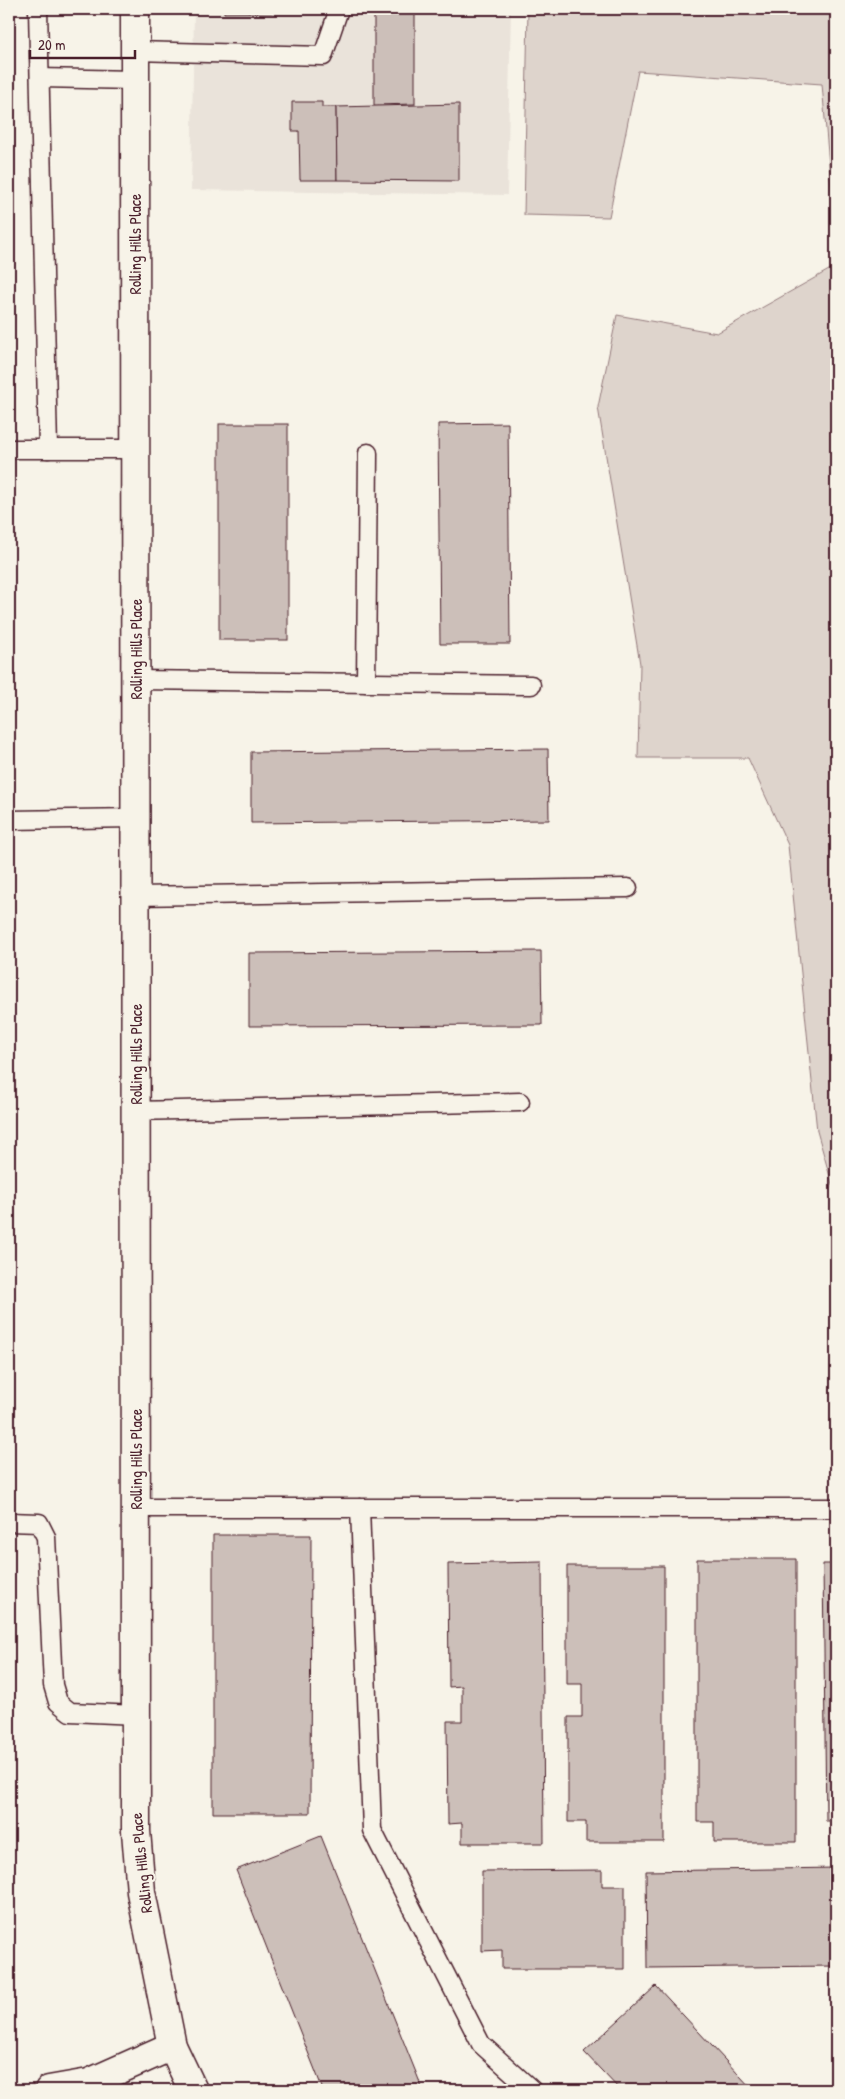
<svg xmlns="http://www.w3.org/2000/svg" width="845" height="2099" font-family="'Patrick Hand',sans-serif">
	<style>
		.built { fill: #eae3da }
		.green { fill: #ded4cc; stroke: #947a7c }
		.building { fill: #ccbfb9; stroke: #4a1f2b }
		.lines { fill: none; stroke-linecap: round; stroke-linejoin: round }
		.service-casing { stroke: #4a1f2b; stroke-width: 21 }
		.tertiary-casing { stroke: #4a1f2b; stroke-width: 31 }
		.service { stroke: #f7f3e8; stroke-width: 18 }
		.tertiary { stroke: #f7f3e8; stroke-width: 28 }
		.labels { text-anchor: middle; stroke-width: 4.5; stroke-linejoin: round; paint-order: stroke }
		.street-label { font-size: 16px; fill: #4a1f2b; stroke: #f7f3e8 }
	</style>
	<rect width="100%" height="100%" fill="#f7f3e8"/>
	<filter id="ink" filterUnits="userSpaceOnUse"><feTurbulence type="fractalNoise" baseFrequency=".02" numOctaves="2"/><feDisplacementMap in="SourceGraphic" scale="10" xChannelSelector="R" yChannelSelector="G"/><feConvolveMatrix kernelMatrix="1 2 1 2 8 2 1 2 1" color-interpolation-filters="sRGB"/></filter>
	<g filter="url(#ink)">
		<path class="built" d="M194,9H511L507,195L191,190Z"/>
		<g class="green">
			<path d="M528,9H836V246L822,84L638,71L609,217L524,215Z"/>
			<path d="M836,266V1198L817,1131L788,845L748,758H638L640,664L598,407L617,315L717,333Z"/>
		</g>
		<g class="building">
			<path d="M224,9H458V12H415V104L374,105V12L224,13Z"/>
			<path d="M292,102H322V107H336L337,180H300L299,131H292Z"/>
			<path d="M459,104V181L337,180L336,107Z"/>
			<path d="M9,141H14L13,269H9Z"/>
			<path d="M508,423L510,644H440L438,424Z"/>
			<rect x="219" y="424" width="69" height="216"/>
			<path d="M548,749L549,820L251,823V752Z"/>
			<path d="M541,951L542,1025L249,1026V953Z"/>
			<path d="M213,1535H311L310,1813H213Z"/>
			<path d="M697,1559H796V1842H714V1822H697Z"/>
			<path d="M542,1562L544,1843H462V1823L448,1824L447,1721H462V1686L449,1687L448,1564Z"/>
			<path d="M823,1564H836V1821H826Z"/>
			<path d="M567,1566H664V1842H586V1822H568V1717H582V1684H567Z"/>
			<path d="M321,1836L423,2090H323L236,1870Z"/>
			<path d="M836,1868V1966L647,1968L646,1871Z"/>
			<path d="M602,1870V1886H625V1969H502V1950L482,1951V1871Z"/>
			<path d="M656,1986L753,2090H620L584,2052Z"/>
		</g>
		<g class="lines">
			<g class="service-casing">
				<g id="service">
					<path d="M38,9L48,449"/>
					<path d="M135,51L323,56L338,12"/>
					<path d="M40,78L134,80"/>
					<path d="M9,449H136"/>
					<path d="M136,680L531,685"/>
					<path d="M366,683L368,453"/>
					<path d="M9,820L136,818"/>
					<path d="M136,896L628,888"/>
					<path d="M136,1111L520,1102"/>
					<path d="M136,1508H836"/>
					<path d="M360,1508L372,1830L481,2044L532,2090"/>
					<path d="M9,1522L39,1523L46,1537L53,1685L58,1702L70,1712L136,1715"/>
				</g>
			</g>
			<g class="tertiary-casing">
				<g id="tertiary">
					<path d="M135,9L136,1831L141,1892L172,2046L193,2090"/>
					<path d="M49,2090L89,2083L172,2046"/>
				</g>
			</g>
			<use href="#service" class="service"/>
			<use href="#tertiary" class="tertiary"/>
		</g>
	</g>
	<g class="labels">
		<g class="street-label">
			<text transform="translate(135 244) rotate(-90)" y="6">Rolling Hills Place</text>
			<text transform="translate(136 649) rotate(-90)" y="6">Rolling Hills Place</text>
			<text transform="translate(136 1054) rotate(-90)" y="6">Rolling Hills Place</text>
			<text transform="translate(136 1459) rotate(-90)" y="6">Rolling Hills Place</text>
			<text transform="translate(141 1863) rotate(-96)" y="6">Rolling Hills Place</text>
		</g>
	</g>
	<rect width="845" height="2099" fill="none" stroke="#f7f3e8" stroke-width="30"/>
	<rect x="15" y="15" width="815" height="2069" fill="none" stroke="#4a1f2b" stroke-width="2" filter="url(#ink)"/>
	<path d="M30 50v8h105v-8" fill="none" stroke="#4a1f2b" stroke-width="2.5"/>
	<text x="38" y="50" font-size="15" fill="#4a1f2b" stroke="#f7f3e8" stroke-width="4" paint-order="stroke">20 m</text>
</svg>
